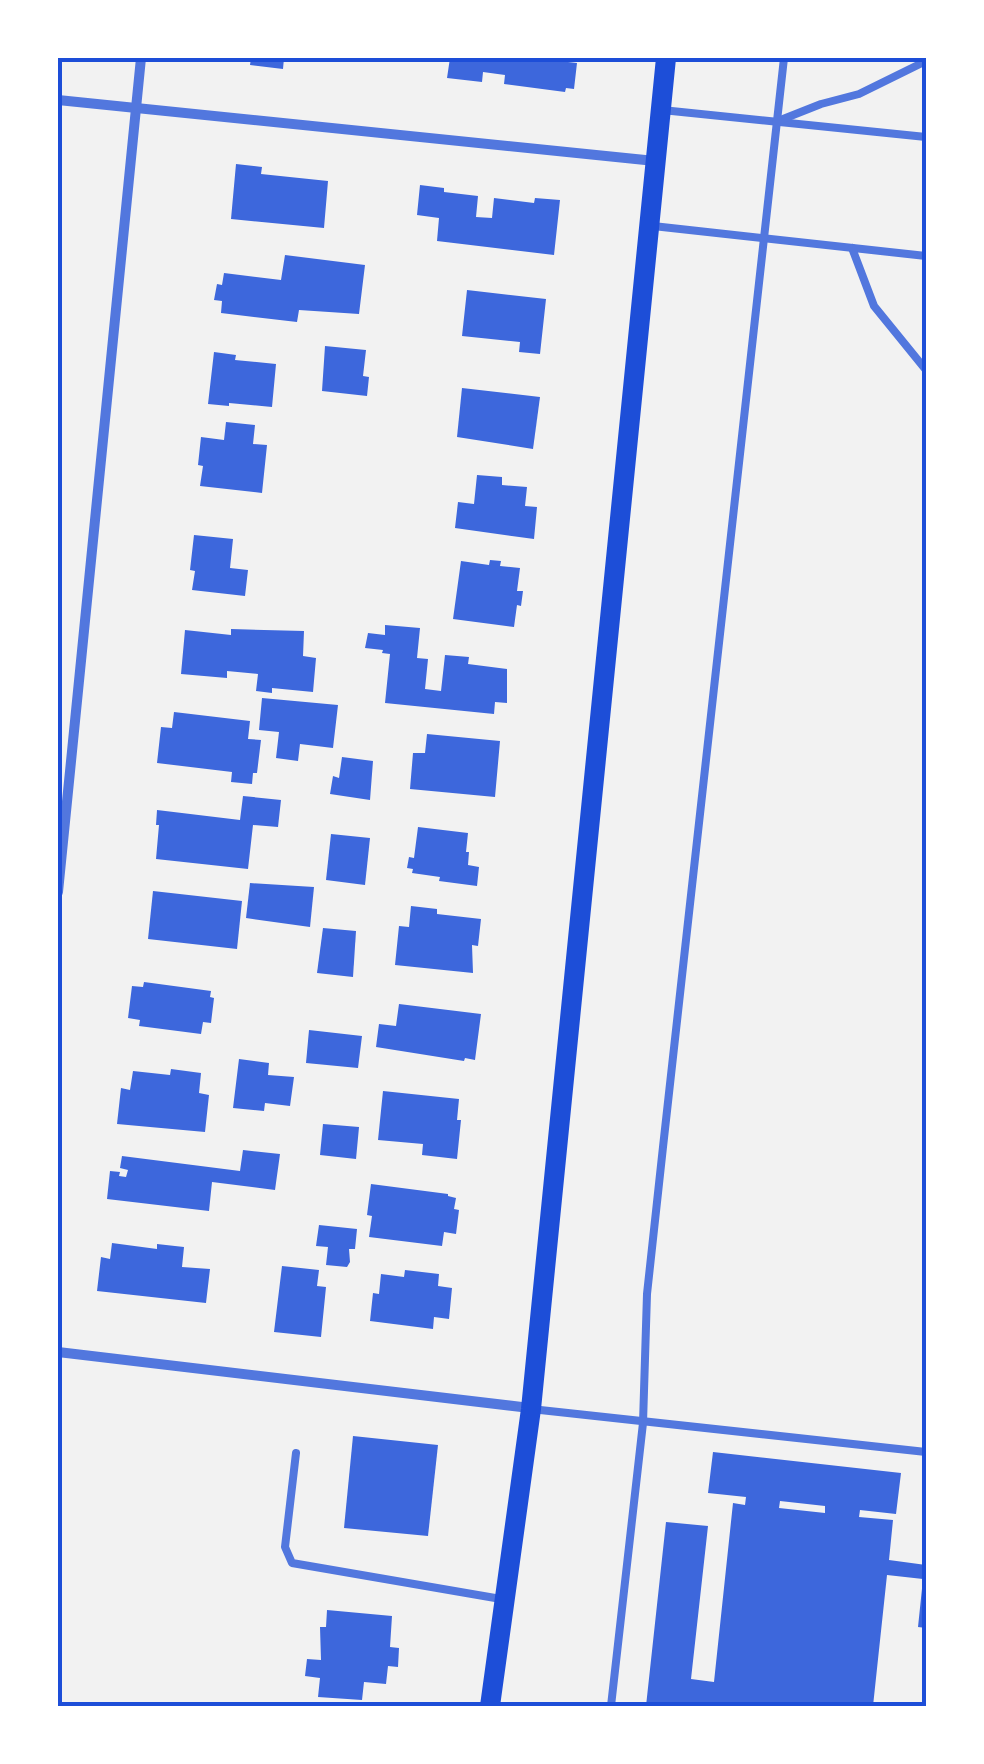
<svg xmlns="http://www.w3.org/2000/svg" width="984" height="1764" font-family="'Open Sans',sans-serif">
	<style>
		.building { fill: #3d67dc; fill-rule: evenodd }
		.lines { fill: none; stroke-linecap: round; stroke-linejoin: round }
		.service { stroke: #5277de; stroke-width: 8 }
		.minor { stroke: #5277de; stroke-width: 10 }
		.secondary { stroke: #1d4ed8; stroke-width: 20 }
		.neatline { fill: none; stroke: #1d4ed8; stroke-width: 4 }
	</style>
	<rect width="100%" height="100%" fill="#f2f2f2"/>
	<g class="building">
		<path d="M251,58H284L283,69L250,65Z"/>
		<path d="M450,58H569L568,62L577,63L574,89L566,88L565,92L504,84L505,75L483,72L482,82L447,78Z"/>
		<path d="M236,164L262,167L261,174L328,181L324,228L231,219Z"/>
		<path d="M420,185L444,188V192L478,196L476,217L492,218L494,198L534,203L535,198L560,200L554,255L437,241L439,218L417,215Z"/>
		<path d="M285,255L365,265L359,314L299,310L297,322L221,313L222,301L214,300L217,284L222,285L224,273L281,280Z"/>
		<path d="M467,290L546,299L540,354L519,352L520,342L462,336Z"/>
		<path d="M325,346L366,350L363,376L369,377L367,396L322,391Z"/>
		<path d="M214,352L236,355L235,360L276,364L272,407L229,403V406L208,404Z"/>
		<path d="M462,388L540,397L533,449L457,437Z"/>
		<path d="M226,422L255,425L253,444L267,445L262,493L200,486L203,466L198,465L201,437L224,440Z"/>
		<path d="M477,475L502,477V485L527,487L525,506L537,507L534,539L455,528L458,502L474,504Z"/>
		<path d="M194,535L233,539L230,568L248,570L245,596L192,590L195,571L190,570Z"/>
		<path d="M490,560L501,561L500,566L520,568L517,591H523L521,606L517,605L514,627L453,619L461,561L489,565Z"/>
		<path d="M385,625L420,628L417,658L428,659L425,689L441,691L445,655L469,657L468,664L507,669V703L495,702L494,714L385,703L390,654L382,653L383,650L365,648L368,633L385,635Z"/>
		<path d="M231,629L304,631L303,656L316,658L313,692L272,688V693L256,691L258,674L227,671V678L181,674L185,630L231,635Z"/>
		<path d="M262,698L338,705L333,748L300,744L298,761L276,758L279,732L259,730Z"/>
		<path d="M174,712L250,721L248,739L261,740L257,773H253L252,784L231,782L232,772L157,763L161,727L172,728Z"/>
		<path d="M427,734L500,741L495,797L410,789L413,753H425Z"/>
		<path d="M342,757L373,761L370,800L330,794L333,776L339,778Z"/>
		<path d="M243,796L281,800L278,827L253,825L248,869L156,859L159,825H156L157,810L240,820Z"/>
		<path d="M418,827L468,833L466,852H469L468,865L479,867L477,886L439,881L440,877L412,873L413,869L407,868L409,857L414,858Z"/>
		<path d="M331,834L370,838L365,885L326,880Z"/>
		<path d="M250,883L314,887L310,927L246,918Z"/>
		<path d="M153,891L242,901L237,949L148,939Z"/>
		<path d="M411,906L437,909V914L481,919L478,946L472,945L473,973L395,965L399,926L409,927Z"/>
		<path d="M323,928L356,931L353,977L317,973Z"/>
		<path d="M144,982L211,991L210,997L214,998L211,1023L203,1022L201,1034L139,1026L140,1020L128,1018L132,986L143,987Z"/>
		<path d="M399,1004L481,1014L475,1060L465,1058L464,1061L376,1047L379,1024L396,1026Z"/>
		<path d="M309,1030L362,1036L358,1068L306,1063Z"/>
		<path d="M239,1059L269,1063L268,1075L294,1077L290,1106L265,1103L264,1111L233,1108Z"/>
		<path d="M171,1069L201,1073L199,1093L209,1095L205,1132L117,1124L121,1088L130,1090L133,1071L170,1075Z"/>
		<path d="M383,1091L459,1099L457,1120H461L457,1159L422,1155L423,1144L378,1140Z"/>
		<path d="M323,1124L359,1127L356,1159L320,1155Z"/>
		<path d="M243,1150L280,1154L275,1190L212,1182L209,1211L107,1199L110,1171L120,1172L119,1176L126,1177L128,1170L120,1168L122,1156L240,1171Z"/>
		<path d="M371,1184L448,1194V1196L456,1198L454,1209L459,1210L456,1234L444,1232L442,1246L369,1237L372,1216L367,1215Z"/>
		<path d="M319,1225L357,1229L355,1249H349L350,1262L347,1267L326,1265L328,1247L316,1246Z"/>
		<path d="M112,1243L157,1249V1244L184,1247L182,1267L210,1269L206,1303L97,1291L101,1257L110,1259Z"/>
		<path d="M282,1266L319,1270L317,1286L326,1287L321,1337L274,1332Z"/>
		<path d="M405,1270L439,1274L438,1286L452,1288L449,1319L434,1317L433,1329L370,1321L373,1293L379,1294L381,1274L404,1277Z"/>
		<path d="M353,1436L438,1445L428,1536L344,1528Z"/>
		<path d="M713,1452L901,1473L896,1514L860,1510L859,1517L893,1520L889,1560L926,1565V1628L918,1627L923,1579L887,1575L873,1706H646L666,1522L708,1526L691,1679L714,1682L733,1503L745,1505L746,1497L708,1493ZM780,1501L825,1506V1513L779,1508Z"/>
		<path d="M327,1610L392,1616L390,1647L399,1648L398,1667L388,1666L386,1684L364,1682L362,1700L318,1697L320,1678L305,1676L307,1659L321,1660L320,1627H326Z"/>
	</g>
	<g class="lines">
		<g class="service">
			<path d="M662,110L926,137"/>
			<path d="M778,121L821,104L859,94L926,61"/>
			<path d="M653,226L926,256"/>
			<path d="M852,248L874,306L926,370"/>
			<path d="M531,1409L926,1452"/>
			<path d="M296,1453L285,1547L292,1563L501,1599"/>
			<path d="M611,1706L643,1423L647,1294L663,1147L784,58"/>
		</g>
		<g class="minor">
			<path d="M58,100L655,161"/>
			<path d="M58,892L141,58"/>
			<path d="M58,1352L530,1408"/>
		</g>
		<path class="secondary" d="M490,1706L531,1409L666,58"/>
	</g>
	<rect width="984" height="1764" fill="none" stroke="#ffffff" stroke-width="120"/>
	<rect x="60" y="60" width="864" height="1644" class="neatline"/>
</svg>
